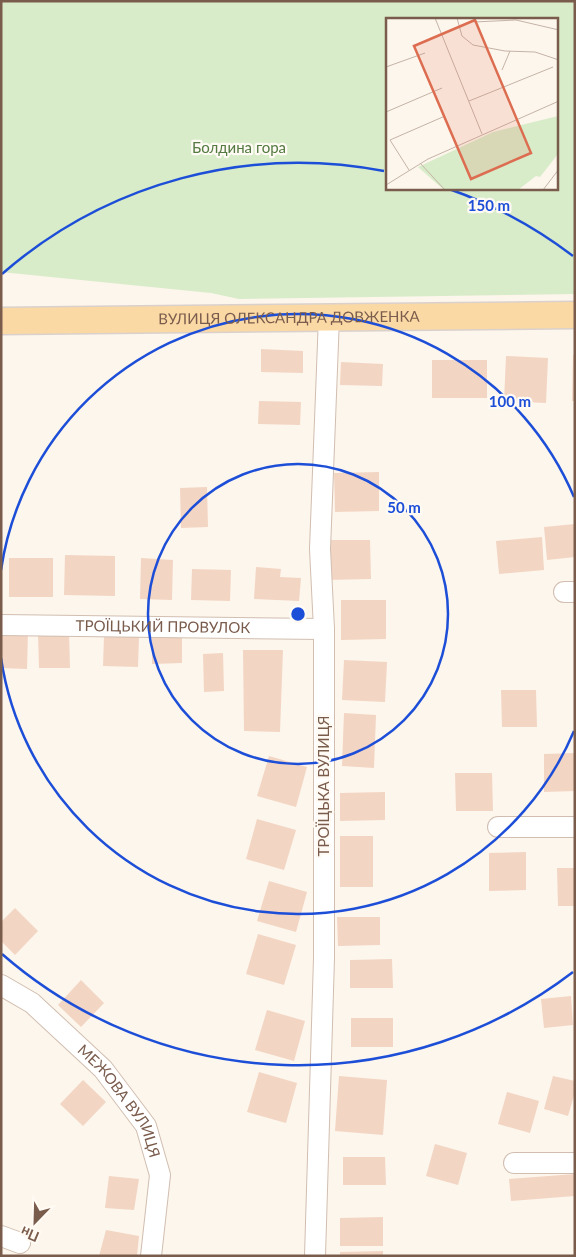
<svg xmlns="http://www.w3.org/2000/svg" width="576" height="1257" font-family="Lato,sans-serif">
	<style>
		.green { fill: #d8ecc9; fill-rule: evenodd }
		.building { fill: #f3d5c3 }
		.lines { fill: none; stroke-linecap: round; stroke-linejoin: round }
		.minor-casing { stroke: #d1beb0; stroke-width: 22 }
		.major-casing { stroke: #dad1cd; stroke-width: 29 }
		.minor { stroke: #fff; stroke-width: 20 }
		.major { stroke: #fbd9a5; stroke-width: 26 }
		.ring { fill: none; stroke: #1d4ed8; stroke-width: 2.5 }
		.labels { text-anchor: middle; stroke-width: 4.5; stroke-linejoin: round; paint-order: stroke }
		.park-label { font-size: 15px; fill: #537a41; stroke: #fffaf3 }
		.street-label { font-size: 15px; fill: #7a5c4d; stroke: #fffaf3 }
		.inset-road { fill: none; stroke: #c5b3a7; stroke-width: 1 }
		.view { fill: #dc6d51; fill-opacity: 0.15; stroke: #dc6d51; stroke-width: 2.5 }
		.inset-edge { fill: none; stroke: #7a5c4d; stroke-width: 2.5 }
		.centre { fill: #1d4ed8; stroke: #fffaf3; stroke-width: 2.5 }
		.ring-label { font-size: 15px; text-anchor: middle; font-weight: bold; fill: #1d4ed8; stroke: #fffaf3; stroke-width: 4.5; stroke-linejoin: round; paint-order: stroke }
	</style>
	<rect width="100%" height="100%" fill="#fdf6ec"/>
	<path class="green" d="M1,1H575V294L239,299L211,293L1,272ZM387,19H557V189H387Z"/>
	<g class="building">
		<path d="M261,349L303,351V373L261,372Z"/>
		<path d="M573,355H575V401H572Z"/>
		<path d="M506,356L548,358L546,403L504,401Z"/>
		<rect x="432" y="360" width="55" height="38"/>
		<path d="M341,362L383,364L382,386L340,385Z"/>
		<path d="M259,401L301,402L300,425L258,424Z"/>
		<path d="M379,472V511L335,512L334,473Z"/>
		<path d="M207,487L208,527L181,528L180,488Z"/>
		<path d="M575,524V557L547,560L544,527Z"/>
		<path d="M542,537L544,570L499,574L496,541Z"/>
		<path d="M326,540H370L371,579L326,580Z"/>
		<path d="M65,555L115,556V596L64,595Z"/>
		<rect x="9" y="558" width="44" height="39"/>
		<path d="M141,558L173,560L172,600L140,599Z"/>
		<path d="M256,567L281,569L280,577L301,578L299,601L254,599Z"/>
		<path d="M192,569L231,570L230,601L191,600Z"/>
		<path d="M341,600H386V639L341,640Z"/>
		<path d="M1,630L28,631L27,669L1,668Z"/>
		<path d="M69,632L70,668H39L38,633Z"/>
		<path d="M104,636L139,637L138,667L103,666Z"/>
		<path d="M182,637V663L152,664V638Z"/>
		<path d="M243,650H283L280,732L244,731Z"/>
		<path d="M223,653L224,691L204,692L203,654Z"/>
		<path d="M344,660L387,662L385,702L342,700Z"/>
		<path d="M501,690H536L537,727H502Z"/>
		<path d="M344,713L376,715L374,768L342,766Z"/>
		<path d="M575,753V791L544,792V754Z"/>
		<path d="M269,756L307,767L296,807L257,796Z"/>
		<path d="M455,773H492L493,811H456Z"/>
		<path d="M385,792V820L340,821V793Z"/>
		<path d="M257,819L296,830L284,870L246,859Z"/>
		<rect x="340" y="836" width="33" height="51"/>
		<path d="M526,852V890L489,891V853Z"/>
		<path d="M557,868H575V906H558Z"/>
		<path d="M269,881L307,892L296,932L257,921Z"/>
		<path d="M15,908L38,931L15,955L1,941V922Z"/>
		<path d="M337,917H380V945L338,946Z"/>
		<path d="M258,934L296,945L284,985L246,974Z"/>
		<path d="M392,959L393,988H350V960Z"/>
		<path d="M81,980L104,1003L81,1027L58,1005Z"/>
		<path d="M571,996L573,1025L544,1028L541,999Z"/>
		<path d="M267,1010L305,1021L294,1061L255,1050Z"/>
		<rect x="351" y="1018" width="42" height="29"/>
		<path d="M259,1072L297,1083L286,1123L247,1112Z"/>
		<path d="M339,1076L387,1080L383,1135L335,1131Z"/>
		<path d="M553,1076L575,1081V1092L568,1116L544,1109Z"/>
		<path d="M83,1080L106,1102L83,1126L60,1104Z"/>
		<path d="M507,1092L539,1101L530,1133L498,1124Z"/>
		<path d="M435,1144L467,1153L458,1185L426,1176Z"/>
		<path d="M343,1157H385L386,1185H343Z"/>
		<path d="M575,1174V1196L511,1201L509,1179Z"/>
		<path d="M109,1176L139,1179L134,1210L105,1208Z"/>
		<path d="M383,1217V1246H340V1218Z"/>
		<path d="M106,1230L139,1236L137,1256H99Z"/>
		<path d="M383,1251V1256H340V1252Z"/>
	</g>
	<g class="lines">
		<g class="minor-casing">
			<g id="minor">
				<path d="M564,592H575"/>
				<path id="s1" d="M1,625L324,629"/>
				<path d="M498,827H575"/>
				<path id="s2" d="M1,985L32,1003L103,1069L146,1126L160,1175L151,1256"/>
				<path d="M514,1163H575"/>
				<path d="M1,1236L20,1243"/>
				<path d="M315,1256L324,958V629L320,549L329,317"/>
			</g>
		</g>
		<g class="major-casing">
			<g id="major">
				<path id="s3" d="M1,321L575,315"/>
			</g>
		</g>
		<use href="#minor" class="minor"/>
		<use href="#major" class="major"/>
	</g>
	<g class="ring">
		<circle cx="298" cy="614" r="150"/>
		<path d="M574 731A300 300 0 0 1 1 658M1 570A300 300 0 0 1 574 497"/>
		<path d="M573 972A451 451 0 0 1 2 954M2 274A451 451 0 0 1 384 171M449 189A451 451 0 0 1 573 256"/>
	</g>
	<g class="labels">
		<g class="park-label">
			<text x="239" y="153">Болдина гора</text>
		</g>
		<g class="street-label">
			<text dy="5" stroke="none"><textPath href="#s3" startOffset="288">ВУЛИЦЯ ОЛЕКСАНДРА ДОВЖЕНКА</textPath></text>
			<text dy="5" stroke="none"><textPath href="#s1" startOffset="162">ТРОЇЦЬКИЙ ПРОВУЛОК</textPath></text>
			<text transform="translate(324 786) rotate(-90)" y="5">ТРОЇЦЬКА ВУЛИЦЯ</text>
			<text dy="5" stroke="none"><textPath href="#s2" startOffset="169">МЕЖОВА ВУЛИЦЯ</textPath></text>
		</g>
	</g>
	<g transform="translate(386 18)">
		<rect width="172" height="172" fill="#fdf6ec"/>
		<path d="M172,98V136L154,159L150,158L132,172H58L32,149L107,114Z" fill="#d8ecc9"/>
		<path class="inset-road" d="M49,0L96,116M71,0L76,18L87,27L119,33L149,34L173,42M88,4L130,2L173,12M0,49L39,35M116,52L124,33M83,83L167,49M0,94L56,70M34,145L59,172M23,152L4,122L59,98M0,167L42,141L173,83M157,172L173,151"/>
		<path class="view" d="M89,2L145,135L85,161L28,28Z"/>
		<rect width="172" height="172" class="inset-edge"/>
	</g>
	<circle cx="298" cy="614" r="8" class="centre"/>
	<g class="ring-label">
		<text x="489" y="211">150 m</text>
		<text x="510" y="407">100 m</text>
		<text x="404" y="513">50 m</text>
	</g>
	<rect width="576" height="1257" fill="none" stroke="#7a5c4d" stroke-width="5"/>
	<g transform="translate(35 1222) rotate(203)" stroke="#fffaf3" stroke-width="4" paint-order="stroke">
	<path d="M0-4L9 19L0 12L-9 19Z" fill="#7a5c4d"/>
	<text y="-8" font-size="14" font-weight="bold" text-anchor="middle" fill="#7a5c4d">Пн</text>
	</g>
</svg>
